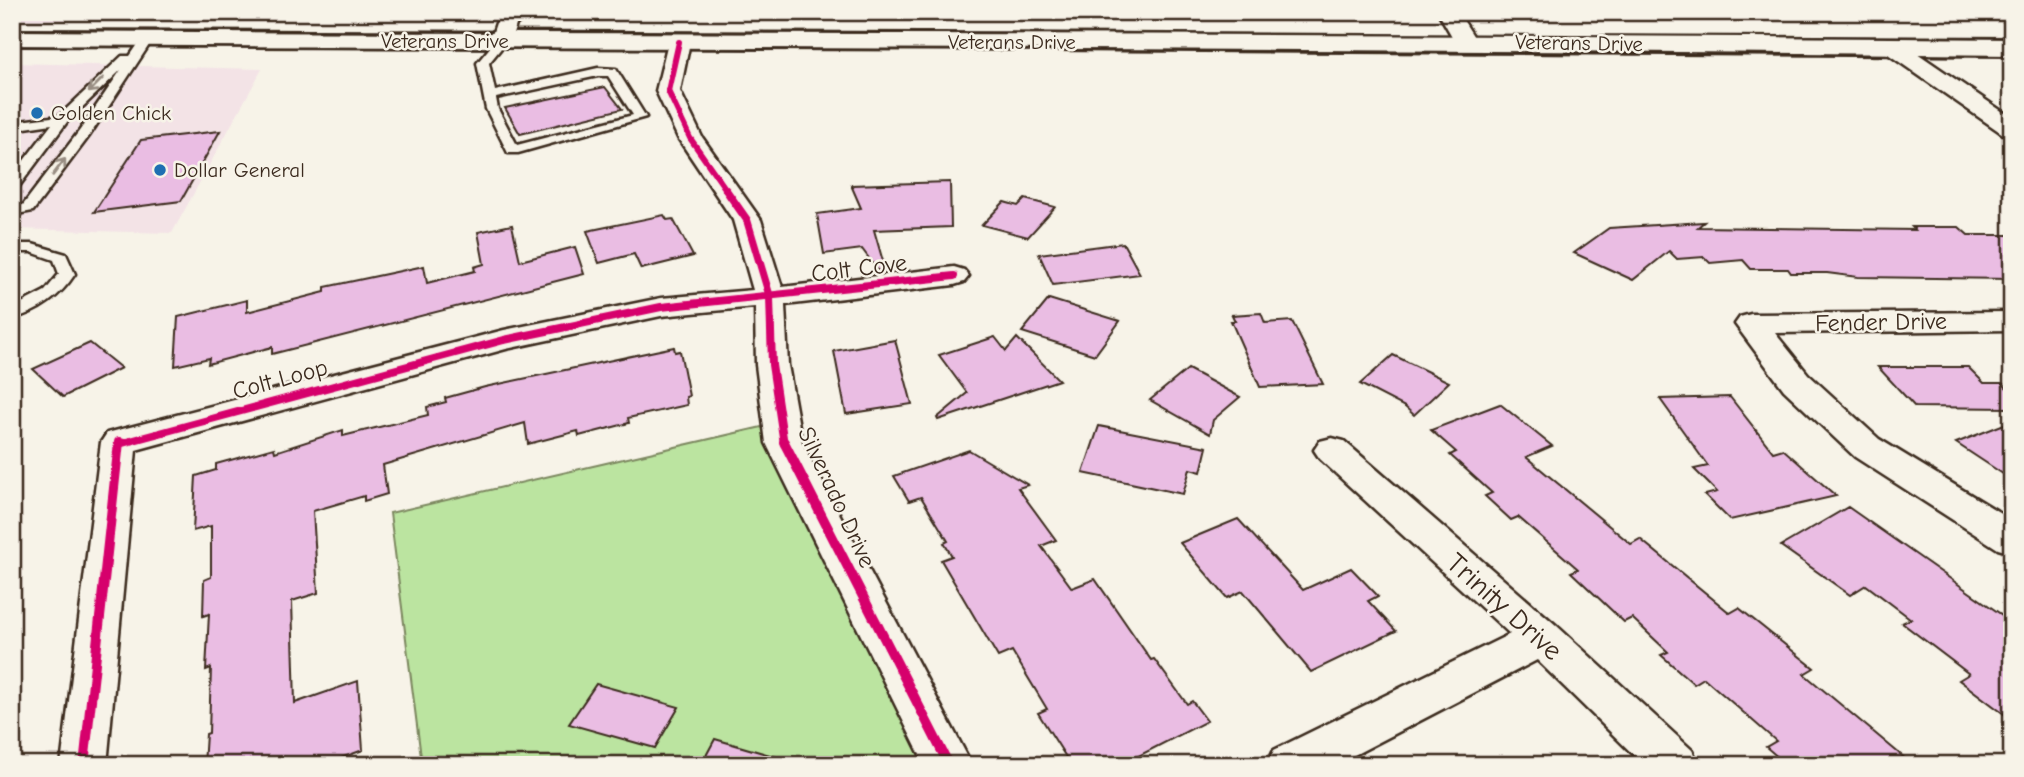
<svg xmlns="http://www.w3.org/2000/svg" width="2024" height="777" font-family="'Comic Neue',sans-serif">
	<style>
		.built { fill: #f3e3e6 }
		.green { fill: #bbe4a0; stroke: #7b875f; stroke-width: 2 }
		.building { fill: #eabde3; stroke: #3b2a1e; stroke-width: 2 }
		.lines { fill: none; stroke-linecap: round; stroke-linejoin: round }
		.service-casing { stroke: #3b2a1e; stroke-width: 5 }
		.minor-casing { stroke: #3b2a1e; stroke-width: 5 }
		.secondary-casing { stroke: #3b2a1e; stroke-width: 6 }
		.service { fill: #f7f3e8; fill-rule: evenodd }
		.minor { fill: #f7f3e8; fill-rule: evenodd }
		.secondary { fill: #f7f3e8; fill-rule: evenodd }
		.cycleway-far2-casing { stroke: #f7f3e8; stroke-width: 9 }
		.cycleway-far1-casing { stroke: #f7f3e8; stroke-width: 12 }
		.cycleway-casing { stroke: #f7f3e8; stroke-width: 15 }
		.cycleway-far2 { stroke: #d6006c; stroke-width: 6 }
		.cycleway-far1 { stroke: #d6006c; stroke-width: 8 }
		.cycleway { stroke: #d6006c; stroke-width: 10 }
		.oneway { stroke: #998e83 }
		.poi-dot { fill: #1f6fb2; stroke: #f7f3e8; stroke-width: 2.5 }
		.labels { text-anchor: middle; stroke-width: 5; stroke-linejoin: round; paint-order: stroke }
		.far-street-label { font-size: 21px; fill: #3b2a1e; stroke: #f7f3e8 }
		.far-poi-label { font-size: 21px; fill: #3b2a1e; stroke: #f7f3e8; text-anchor: start }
		.street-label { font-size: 24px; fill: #3b2a1e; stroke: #f7f3e8 }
		.near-street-label { font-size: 28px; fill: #3b2a1e; stroke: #f7f3e8 }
	</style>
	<rect width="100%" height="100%" fill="#f7f3e8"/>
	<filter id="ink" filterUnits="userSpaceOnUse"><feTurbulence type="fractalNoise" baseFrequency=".0143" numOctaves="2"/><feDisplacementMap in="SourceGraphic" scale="14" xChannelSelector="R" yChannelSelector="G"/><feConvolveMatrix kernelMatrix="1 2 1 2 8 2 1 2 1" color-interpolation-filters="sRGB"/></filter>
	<g filter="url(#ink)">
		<g class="built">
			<path d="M12,12H78L65,20H12Z"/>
			<path d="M12,63L262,69L172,233L12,229Z"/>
		</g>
		<path class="green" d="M762,427L928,765H422L390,513Z"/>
		<g class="building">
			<path d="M605,87L622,109L520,134L505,108Z"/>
			<path d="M220,131L181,201L94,212L141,140Z"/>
			<path d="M950,182L951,227L874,230L886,272L880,273L862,249L824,254L817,214L861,208L851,185Z"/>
			<path d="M1025,199L1055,207L1028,237L982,225L1004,202L1018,206Z"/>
			<path d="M664,215L667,220L673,219L693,256L641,269L634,254L599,263L587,231Z"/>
			<path d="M1704,222L1698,227L1915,230L1912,227H1959L1968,235H2012V279L1858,277L1827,273H1791L1788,269H1751L1743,260L1710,263L1704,257L1677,259L1669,251L1633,280L1574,253L1609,228Z"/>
			<path d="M512,225L520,261L575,247L584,274L272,354V347L208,364L209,358L175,366L178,317L247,300V312L325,292V287L424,266L427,283L475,271L474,267L484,264L478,232Z"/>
			<path d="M1123,243L1140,274L1053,285L1039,254Z"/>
			<path d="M1049,299L1120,321L1095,355L1022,332Z"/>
			<path d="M1261,313L1265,323L1292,321L1323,384L1260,387L1231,321H1235L1232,315Z"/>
			<path d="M995,337L1006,351L1017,338L1059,380L938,420L937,418L967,393L939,355Z"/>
			<path d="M895,340L912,404L846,414L834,351Z"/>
			<path d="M90,343L121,368L63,397L33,369Z"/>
			<path d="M674,347L675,352L680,351L689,396L686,397L687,405L628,418L629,423L579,436L578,431L528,444L525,423L383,465L387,494L364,501V496L313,511L318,593L292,601L295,703L358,681L363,750L322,765H204L206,734L209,733L211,668L206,670L209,614L203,616L204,580L211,577V526L193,531L196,476L216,470V464L274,448L275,452L343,430V436L428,415L427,407L446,402L445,398L485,387Z"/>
			<path d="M1393,355L1449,382L1414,415L1405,407L1360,384Z"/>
			<path d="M1878,367H1968L1984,383H2002L2012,393V408L1915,407Z"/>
			<path d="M1188,369L1240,397L1213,420L1210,434L1150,400Z"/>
			<path d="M1730,397L1773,452L1783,449L1836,496L1730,520L1705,495L1717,492L1694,469L1708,466L1660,399Z"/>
			<path d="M1500,404L1552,446L1526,457L1631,544L1640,539L1730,613L1739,608L1814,668L1804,674L1913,765H1787L1766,747L1776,741L1704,678L1694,684L1661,655L1668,652L1632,618L1624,622L1571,572L1578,569L1518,517L1511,520L1485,496L1492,493L1450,455L1456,452L1431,430Z"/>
			<path d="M2012,421V480L1956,443Z"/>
			<path d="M1099,426L1207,447L1201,472L1190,469L1183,494L1083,473Z"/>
			<path d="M969,450L1028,485L1018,488L1056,540L1041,546L1072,588L1095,579L1151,660L1154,659L1187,704L1192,701L1207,721L1121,765H1071L1038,713L1047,709L1012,651L998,657L941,560L952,556L944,543L948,541L921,497L909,501L894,476Z"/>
			<path d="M1848,507L2012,622V720L1959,680L1969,674L1902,623L1911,619L1866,585L1850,595L1781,546Z"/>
			<path d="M1238,519L1303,590L1351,568L1378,596L1368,601L1396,631L1311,672L1243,591L1227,598L1180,543Z"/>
			<path d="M596,684L679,707L655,748L569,724Z"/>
			<path d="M715,739L780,758L779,765H701Z"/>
		</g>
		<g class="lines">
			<g class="service-casing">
				<g id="service">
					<path d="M143,37L153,39L90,135L33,211L12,215V207L23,205L80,130L121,70L67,122L17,189L12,190V176L52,124L12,130V122L59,116L122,56H130Z"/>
					<path d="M501,38L507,41L489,63L495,91L598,68L616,69L646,117L518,153H508L486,109L477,63L497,39ZM598,76H608L633,115L517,145L498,109L496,98Z"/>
					<path d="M12,244H32L66,254L75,274C60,297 39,312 12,319V308L45,291L59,274L54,260L31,252H12Z"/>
				</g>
			</g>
			<g class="minor-casing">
				<g id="minor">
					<path d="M506,12H529L516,25L509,46H493L490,41L496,23Z"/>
					<path d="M1438,12H1458L1477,42L1474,47H1458Z"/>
					<path d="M679,36L687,37L690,42L680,91L702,137L761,220L782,287L954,267L964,270L969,276L964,282L954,285L785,305L788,365L802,443L972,765H925L766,443L756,365L755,307L661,316L506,349L136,450L107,765H61L101,442L107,433L504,330L661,298L753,290L733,220L678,138L656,91L668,42L671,37Z"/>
					<path d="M1893,41L1901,42L2012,118V136L2003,134L1885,52L1882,47L1885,42Z"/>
					<path d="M2012,312V330L1775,333L1808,374L1879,439L2012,520V553L1998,549L1855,457L1784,390L1735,324L1740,317L1751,314Z"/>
					<path d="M1332,438L1344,441L1557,626L1692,750L1699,765H1644L1537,660L1335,765H1267L1274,750L1510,634L1320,459L1314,450L1320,441Z"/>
				</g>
			</g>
			<g class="secondary-casing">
				<path id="secondary" d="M12,31C679,35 1345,33 2012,39V55C1345,48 679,49 12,45Z"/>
			</g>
			<use href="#service" class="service"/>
			<use href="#minor" class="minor"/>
			<use href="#secondary" class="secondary"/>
			<g class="cycleway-far2-casing">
				<path id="cycleway-far2" d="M679,42L668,91L690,138L727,191"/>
			</g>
			<g class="cycleway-far1-casing">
				<g id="cycleway-far1">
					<path d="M726,190L747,220L770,297L772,365L784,444"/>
					<path d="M119,444L504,340L661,307L954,276"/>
				</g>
			</g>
			<g class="cycleway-casing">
				<g id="cycleway">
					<path d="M784,442L949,765"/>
					<path d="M84,765L119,442"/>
				</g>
			</g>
			<use href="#cycleway-far2" class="cycleway-far2"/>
			<use href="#cycleway-far1" class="cycleway-far1"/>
			<use href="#cycleway" class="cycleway"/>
		</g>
		<defs><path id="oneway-shaft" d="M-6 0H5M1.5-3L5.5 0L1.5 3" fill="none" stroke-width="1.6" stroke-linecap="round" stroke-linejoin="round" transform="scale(1.75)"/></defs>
		<g class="oneway">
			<use href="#oneway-shaft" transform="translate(96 85) rotate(135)"/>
			<use href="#oneway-shaft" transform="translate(59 167) rotate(-53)"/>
		</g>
	</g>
	<g class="poi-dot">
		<circle cx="37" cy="113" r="7"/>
		<circle cx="160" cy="170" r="7"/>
	</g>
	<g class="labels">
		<g class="far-street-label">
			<text x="445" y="48">Veterans Drive</text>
			<text x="1012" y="49">Veterans Drive</text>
			<text transform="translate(1579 43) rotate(1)" y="7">Veterans Drive</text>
		</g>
		<g class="far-poi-label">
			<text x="51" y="120">Golden Chick</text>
			<text x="174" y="177">Dollar General</text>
		</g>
		<g class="street-label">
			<text transform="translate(859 268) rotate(-7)" y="8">Colt Cove</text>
			<text transform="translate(1881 322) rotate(-1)" y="8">Fender Drive</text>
			<text transform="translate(280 379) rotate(-15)" y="8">Colt Loop</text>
			<text transform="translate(837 497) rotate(65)" y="8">Silverado Drive</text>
		</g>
		<g class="near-street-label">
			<text transform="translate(1505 606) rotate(42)" y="10">Trinity Drive</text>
		</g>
	</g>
	<rect width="2024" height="777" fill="none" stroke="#f7f3e8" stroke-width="42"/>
	<rect x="21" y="21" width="1982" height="735" fill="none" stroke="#3b2a1e" stroke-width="2.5" filter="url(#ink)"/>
</svg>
